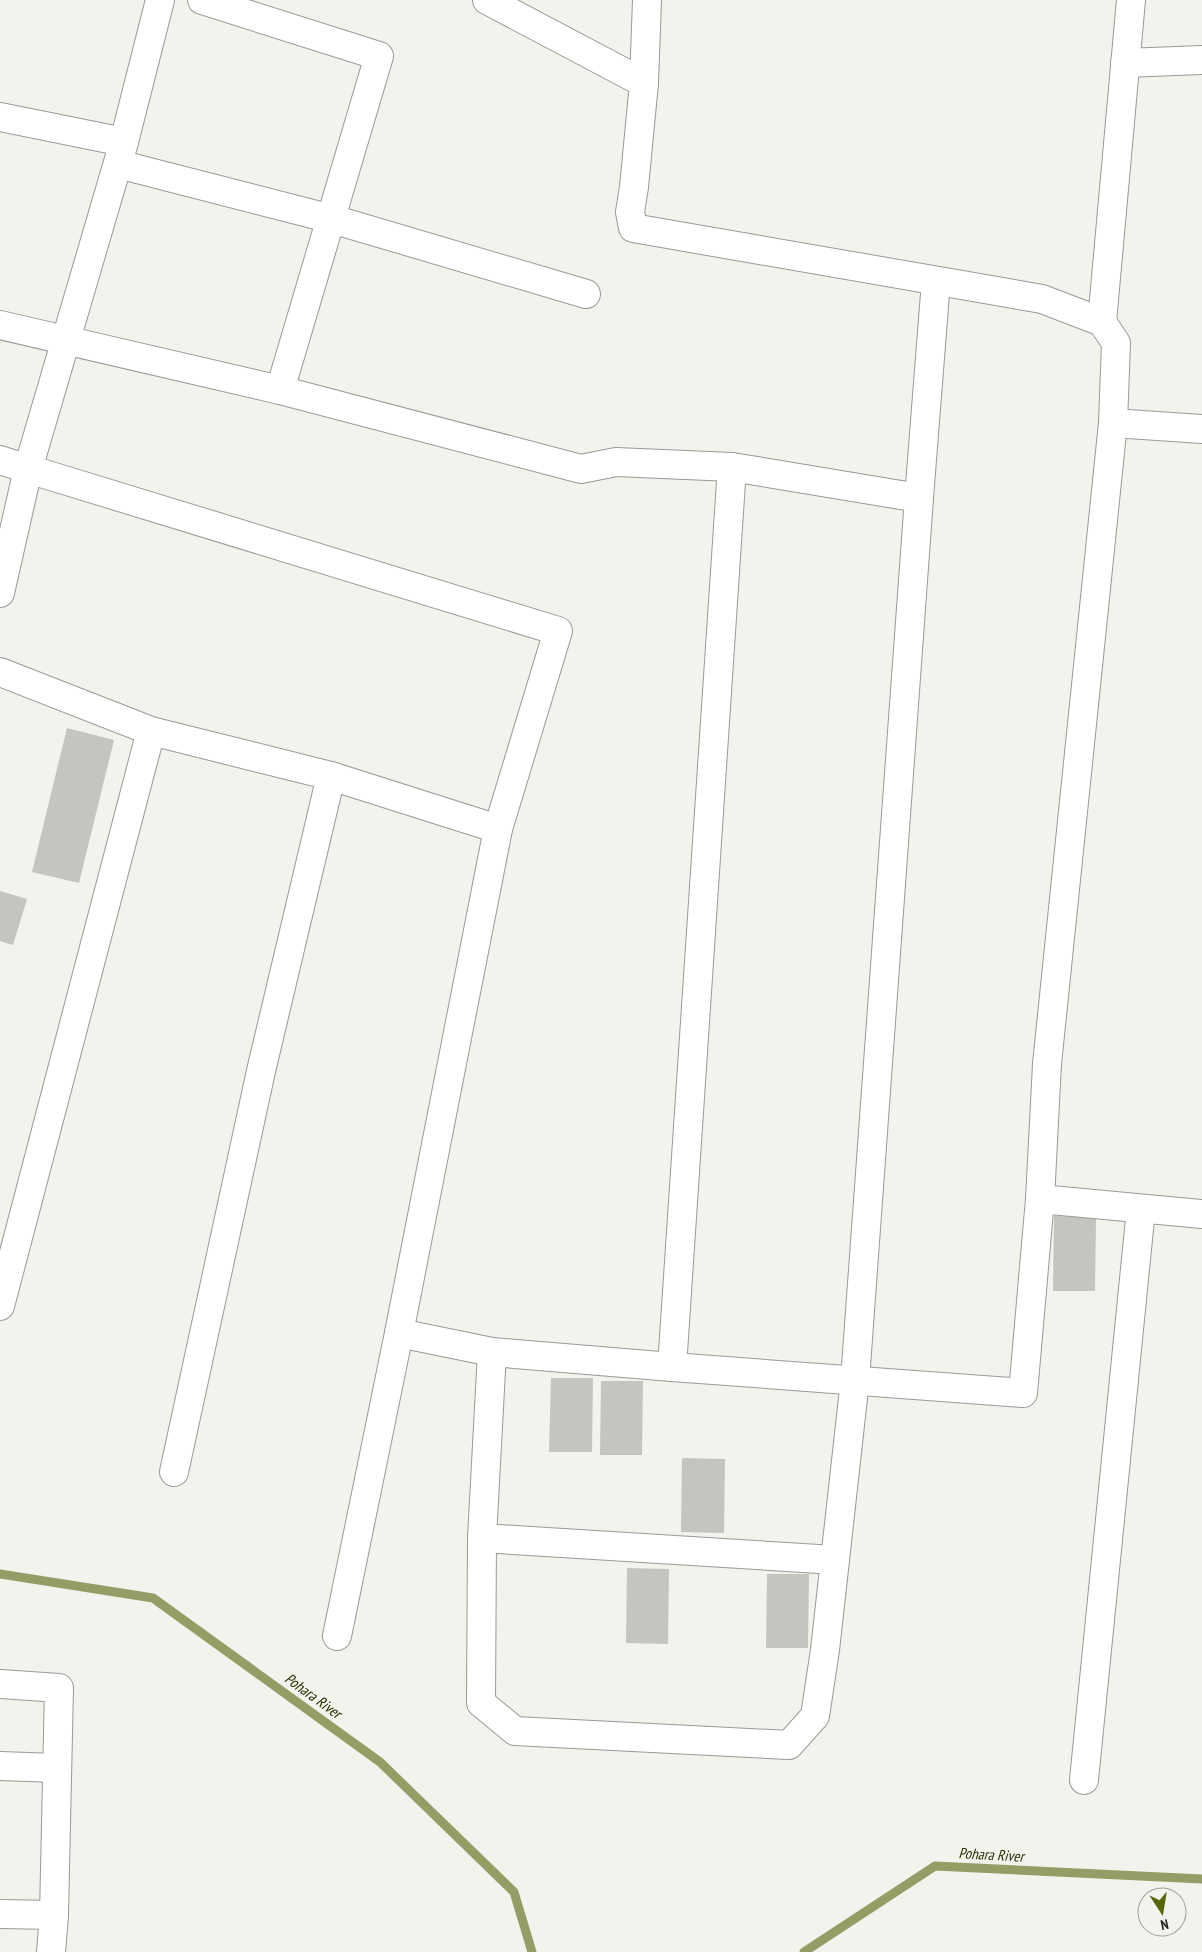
<svg xmlns="http://www.w3.org/2000/svg" width="1202" height="1952" font-family="'PT Sans Narrow',sans-serif">
	<style>
		.lines { fill: none; stroke-linecap: round; stroke-linejoin: round }
		.stream { stroke: #929e65; stroke-width: 9 }
		.building { fill: #c3c5bf }
		.minor-casing { stroke: #999a95; stroke-width: 30 }
		.minor { stroke: #fff; stroke-width: 28 }
		.labels { text-anchor: middle; stroke-width: 4; stroke-linejoin: round; paint-order: stroke }
		.water-label { font-size: 15px; font-style: italic; fill: #2a3003; stroke: #f1f3ed }
	</style>
	<rect width="100%" height="100%" fill="#f1f3ed"/>
	<g class="lines">
		<g class="stream">
			<path d="M0,1574L153,1598L380,1762L514,1892L532,1952"/>
			<path d="M804,1952L935,1866L1202,1879"/>
		</g>
	</g>
	<g class="building">
		<path d="M67,728L114,740L79,883L32,872Z"/>
		<path d="M0,891L27,899L13,945L0,941Z"/>
		<path d="M1054,1216L1096,1217L1095,1291H1053Z"/>
		<path d="M551,1378H593L592,1452H549Z"/>
		<path d="M601,1381H643L642,1455H600Z"/>
		<path d="M682,1458L725,1459L724,1533L681,1532Z"/>
		<path d="M627,1568L669,1569L668,1644L626,1643Z"/>
		<path d="M767,1574H809L808,1648H766Z"/>
	</g>
	<g class="lines">
		<g class="minor-casing">
			<g id="minor">
				<path d="M202,0L379,56L280,390"/>
				<path d="M487,0L644,83L634,187L630,212L633,228L1042,299L1102,322L1116,343L1113,423L1047,1064L1040,1199"/>
				<path d="M1125,63L1202,60"/>
				<path d="M644,83L647,0"/>
				<path d="M0,117L124,142L28,469L0,460"/>
				<path d="M124,142L160,0"/>
				<path d="M118,164L332,219L586,294"/>
				<path d="M1102,322L1131,0"/>
				<path d="M0,325L280,390L581,469L616,462L732,467"/>
				<path d="M1113,423L1202,429"/>
				<path d="M0,593L28,469L558,631L498,829"/>
				<path d="M0,672L151,731L331,776L498,829L399,1333L492,1352L672,1367L1023,1393L1040,1199L1202,1214"/>
				<path d="M0,1306L151,731"/>
				<path d="M492,1352L482,1538L481,1703L515,1731L789,1745L815,1716L825,1650L855,1380L919,498L936,281"/>
				<path d="M672,1367L732,467L919,498"/>
				<path d="M174,1472L261,1071L331,776"/>
				<path d="M482,1538L835,1560"/>
				<path d="M337,1636L399,1333"/>
				<path d="M0,1684L59,1688L54,1915L51,1952"/>
				<path d="M0,1766L57,1768"/>
				<path d="M1084,1780L1141,1209"/>
				<path d="M0,1914L54,1915"/>
			</g>
		</g>
		<use href="#minor" class="minor"/>
	</g>
	<g class="labels">
		<g class="water-label">
			<text transform="translate(313 1696) rotate(36)" y="5">Pohara River</text>
			<text transform="translate(991 1855) rotate(3)" y="5">Pohara River</text>
		</g>
	</g>
	<g transform="translate(1162 1912) rotate(168)"><circle r="24" fill="#f1f3ed" stroke="#9d9f9a"/>
	<path d="M0-4L9 19L0 12L-9 19Z" fill="#5a660b"/>
	<text y="-8" font-size="14" font-weight="bold" text-anchor="middle" fill="#1f201e">N</text>
	</g>
</svg>
